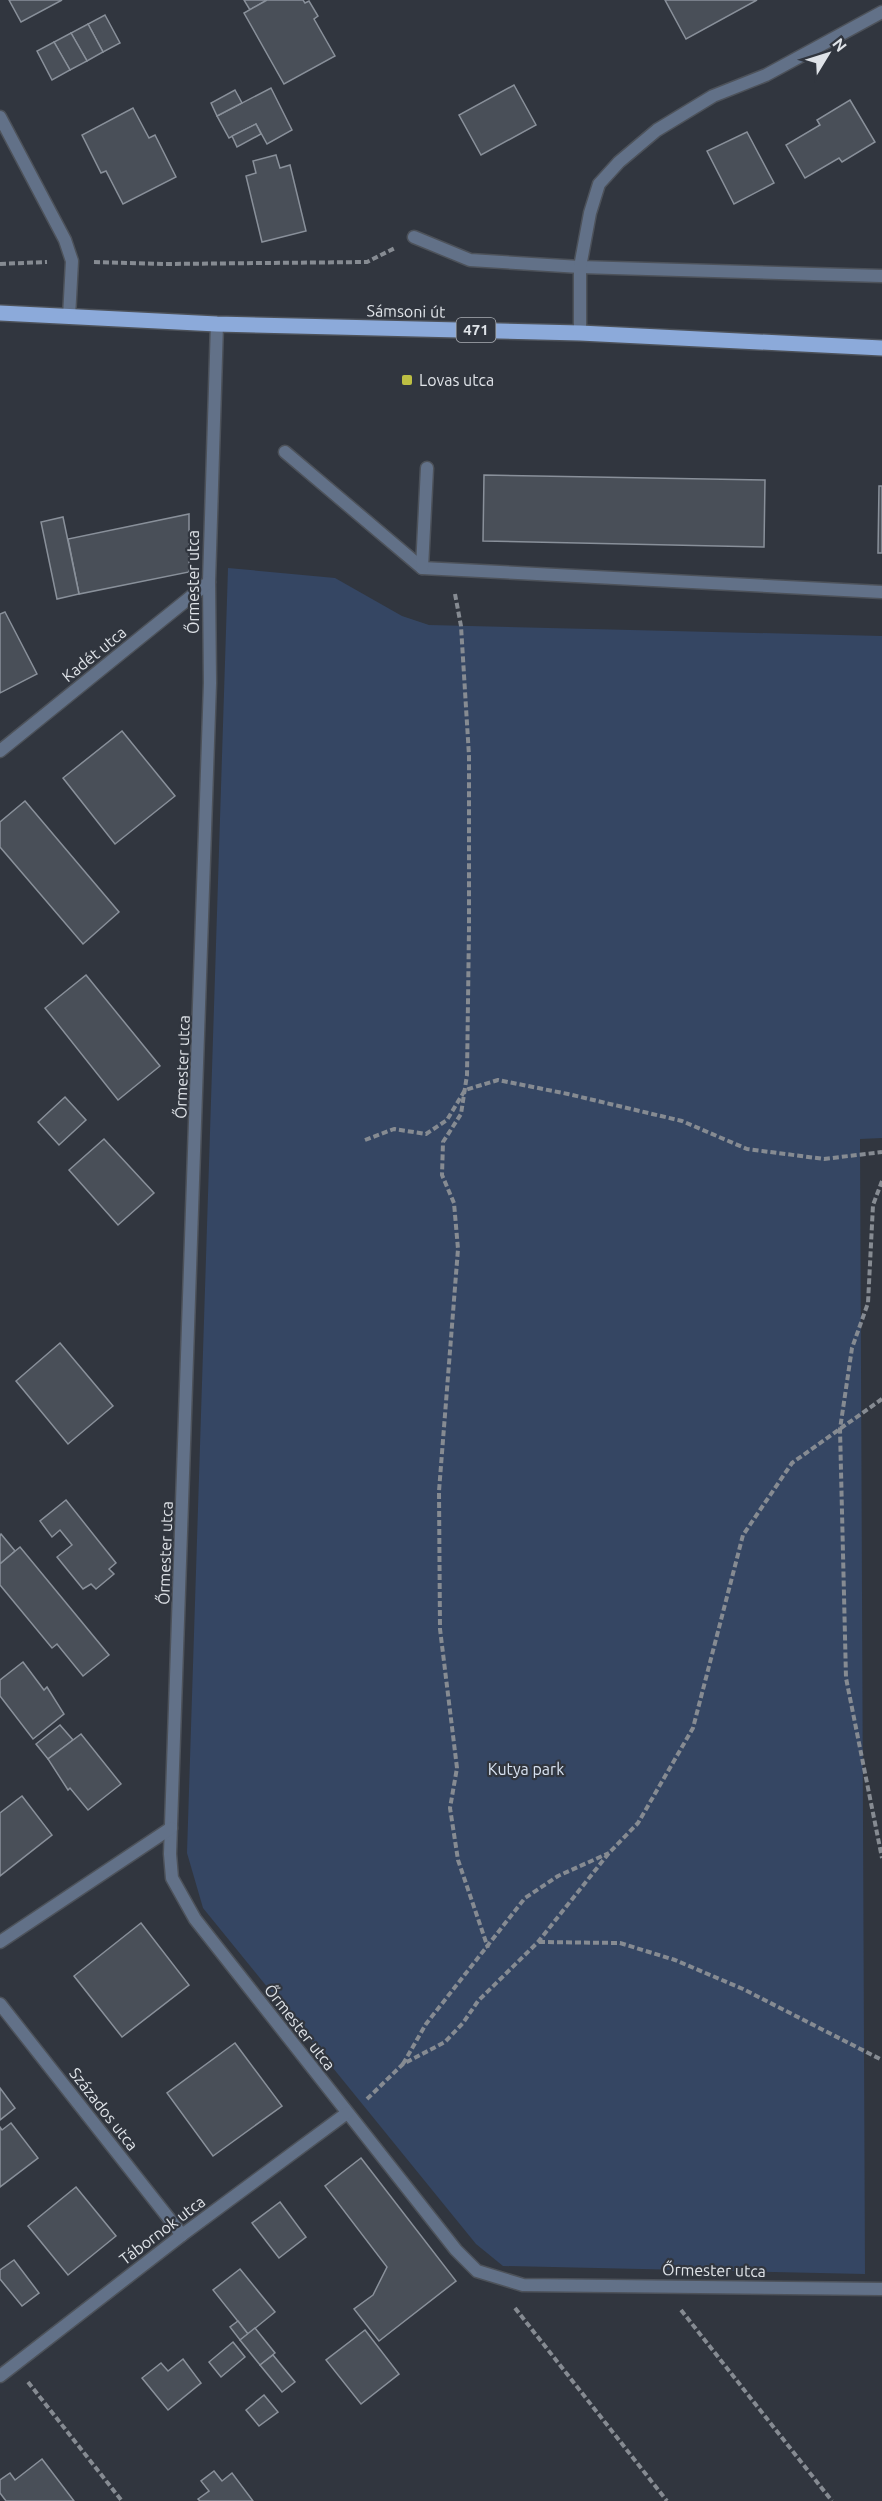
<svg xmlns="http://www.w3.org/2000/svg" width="882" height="2501" font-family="Ubuntu,sans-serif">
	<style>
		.green { fill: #354663 }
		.building { fill: #494f58; stroke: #89909a; stroke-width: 1.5 }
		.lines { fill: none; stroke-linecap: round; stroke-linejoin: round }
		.lane-casing { stroke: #4d525a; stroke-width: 15 }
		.street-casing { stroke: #4d525a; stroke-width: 15 }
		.primary-casing { stroke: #4d525a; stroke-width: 18 }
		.path { stroke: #868b92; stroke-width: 4; stroke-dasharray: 6 3; stroke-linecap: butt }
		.lane { stroke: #627188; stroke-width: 12 }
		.street { stroke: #627188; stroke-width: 12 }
		.primary { stroke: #8caada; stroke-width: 15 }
		.poi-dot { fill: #bdbf43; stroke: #31363f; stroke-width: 2 }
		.labels { text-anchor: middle; stroke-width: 4.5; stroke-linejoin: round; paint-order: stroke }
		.shield { fill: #31363f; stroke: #abafb5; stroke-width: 1.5 }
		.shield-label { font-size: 15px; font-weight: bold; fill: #dfe3e8 }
		.street-label { font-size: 16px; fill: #dfe3e8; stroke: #31363f }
		.poi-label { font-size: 16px; fill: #dfe3e8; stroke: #31363f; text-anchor: start }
		.park-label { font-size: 16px; fill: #dae4f3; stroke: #31363f }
	</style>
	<rect width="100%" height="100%" fill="#31363f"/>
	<path class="green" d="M228,568L335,578L402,616L429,625L882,636V1138L860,1139L865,2274L503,2266L476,2244L203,1908L187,1853Z"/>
	<g class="building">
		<path d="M9,0H62L21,22Z"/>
		<path d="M244,0H267L250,10Z"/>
		<path d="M267,0H303L305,3L309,1L318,16L314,19L335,56L284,84L244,13Z"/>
		<path d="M665,0H757L686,39Z"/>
		<path d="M105,15L120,43L103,52L88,24Z"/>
		<path d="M88,24L103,52L87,61L71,33Z"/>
		<path d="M71,33L87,61L70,70L54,42Z"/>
		<path d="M54,42L70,70L52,80L37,51Z"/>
		<path d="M514,85L536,125L481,155L459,115Z"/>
		<path d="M271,88L292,130L267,144L256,124L229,138L217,116Z"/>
		<path d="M235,90L242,103L217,116L211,103Z"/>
		<path d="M850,100L875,142L842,162L839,158L805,178L786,145L820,125L817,120Z"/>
		<path d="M133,108L149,138L155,135L176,177L123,204L106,171L101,173L82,135Z"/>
		<path d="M256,124L261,134L237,147L232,136Z"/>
		<path d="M747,132L774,183L734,204L707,151Z"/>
		<path d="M276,155L280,168L290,165L306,231L262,242L246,176L256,173L253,161Z"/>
		<path d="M484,475L765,480L764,547L483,541Z"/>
		<path d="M879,486H882V553H878Z"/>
		<path d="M189,514V572L79,594L68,539Z"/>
		<path d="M63,517L79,594L57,599L41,522Z"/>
		<path d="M5,612L37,674L0,693V614Z"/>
		<path d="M122,731L175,796L115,844L63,778Z"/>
		<path d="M25,801L119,912L83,944L0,847V822Z"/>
		<path d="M86,975L160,1066L118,1100L45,1008Z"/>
		<path d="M65,1097L86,1120L59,1145L38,1122Z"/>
		<path d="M104,1139L154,1193L118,1225L69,1170Z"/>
		<path d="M60,1343L113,1406L68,1444L16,1381Z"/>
		<path d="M66,1500L116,1563L109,1569L114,1574L96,1589L91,1584L83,1589L57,1557L72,1545L60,1530L52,1537L40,1521Z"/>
		<path d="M1,1534L15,1551L0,1564V1536Z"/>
		<path d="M20,1547L109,1655L83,1676L57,1644L52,1648L0,1585V1564Z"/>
		<path d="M23,1662L44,1690L47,1687L64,1714L33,1739L0,1696V1680Z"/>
		<path d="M60,1725L73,1740L48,1759L36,1744Z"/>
		<path d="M81,1734L121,1784L88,1810L70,1788L68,1790L48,1759Z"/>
		<path d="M22,1796L52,1835L0,1876V1813Z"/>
		<path d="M141,1923L189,1985L122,2037L74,1976Z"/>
		<path d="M235,2043L282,2106L213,2156L167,2093Z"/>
		<path d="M0,2088L15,2108L0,2120Z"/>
		<path d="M11,2123L38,2158L0,2187V2127L2,2130Z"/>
		<path d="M361,2158L456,2281L379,2341L354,2309L373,2295L387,2267L325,2186Z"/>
		<path d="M76,2187L116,2236L68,2275L28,2226Z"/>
		<path d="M280,2202L306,2237L279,2258L252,2223Z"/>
		<path d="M14,2260L39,2293L22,2306L0,2279V2270Z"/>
		<path d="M240,2269L275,2312L248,2334L213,2290Z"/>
		<path d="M238,2321L248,2334L240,2340L230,2327Z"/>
		<path d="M255,2328L275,2353L260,2365L240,2340Z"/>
		<path d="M365,2330L399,2374L361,2404L326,2360Z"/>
		<path d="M233,2342L245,2357L221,2377L209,2362Z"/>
		<path d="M273,2355L295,2382L282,2392L260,2365Z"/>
		<path d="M183,2359L201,2383L168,2410L142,2378L161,2363L168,2371Z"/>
		<path d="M264,2395L278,2412L259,2426L246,2410Z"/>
		<path d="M42,2459L74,2501H6L0,2493V2480L10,2473L15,2480Z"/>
		<path d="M214,2471L222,2481L232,2473L253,2501H200L198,2499L209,2491L201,2481Z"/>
	</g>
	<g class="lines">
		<g class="lane-casing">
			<g id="lane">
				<path d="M414,237L470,260L580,267L882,276"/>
				<path d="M285,452L422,568L882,592"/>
				<path d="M422,568L427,468"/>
			</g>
		</g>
		<g class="street-casing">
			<g id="street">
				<path d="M0,117L65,240L72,261L69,317"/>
				<path d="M217,324L209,582L210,683L170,1854L172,1878L195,1919L456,2250L477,2271L523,2285L882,2289"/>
				<path d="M580,333V267L590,213L599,184L619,162L657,130L713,96L766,75L882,12"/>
				<path d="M0,751L209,582"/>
				<path d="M0,1942L171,1828"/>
				<path d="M0,2004L182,2235"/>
				<path d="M0,2376L182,2235L347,2113"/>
			</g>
		</g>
		<g class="primary-casing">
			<path id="primary" d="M0,313L217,324L580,333L882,348"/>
		</g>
		<g class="path">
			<path d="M94,262L164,264L367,262L395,248"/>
			<path d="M0,264L47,262"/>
			<path d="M455,594L461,626L469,756V928L467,1075L461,1114L443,1142L442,1175L454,1203L458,1249L439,1491L440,1629L457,1768L450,1808L458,1860L488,1948"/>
			<path d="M365,1140L394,1129L426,1134L447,1120L465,1090L498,1080L568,1094L682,1121L747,1149L824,1159L882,1152"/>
			<path d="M882,1181L873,1205L868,1303L852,1348L840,1429L846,1678L882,1858"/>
			<path d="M539,1942L620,1943L675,1960L743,1989L882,2060"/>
			<path d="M403,2064L426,2024L525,1898L558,1876L609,1853"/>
			<path d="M367,2099L403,2064L445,2042L463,2023L478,2001L538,1942L609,1853L638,1823L693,1728L743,1535L792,1463L882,1399"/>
			<path d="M515,2308L667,2501"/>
			<path d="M681,2310L832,2501"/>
			<path d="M28,2382L122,2501"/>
		</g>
		<use href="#lane" class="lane"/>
		<use href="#street" class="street"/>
		<use href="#primary" class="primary"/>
	</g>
	<rect class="poi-dot" x="401" y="374" width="12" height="12" rx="3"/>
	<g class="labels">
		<rect class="shield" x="456.5" y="318" width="39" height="24" rx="4.5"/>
		<g class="shield-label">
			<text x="476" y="335">471</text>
		</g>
		<g class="street-label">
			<text transform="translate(406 311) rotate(1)" y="6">Sámsoni út</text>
			<text transform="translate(193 582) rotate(-90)" y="6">Őrmester utca</text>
			<text transform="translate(94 654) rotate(-39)" y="6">Kadét utca</text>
			<text transform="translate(182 1067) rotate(-88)" y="6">Őrmester utca</text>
			<text transform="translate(165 1553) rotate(-88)" y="6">Őrmester utca</text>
			<text transform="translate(300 2027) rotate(52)" y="6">Őrmester utca</text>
			<text transform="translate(104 2109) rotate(52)" y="6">Százados utca</text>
			<text transform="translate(162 2230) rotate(-37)" y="6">Tábornok utca</text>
			<text transform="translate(714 2270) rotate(1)" y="6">Őrmester utca</text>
		</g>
		<g class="poi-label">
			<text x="419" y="386">Lovas utca</text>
		</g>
		<g class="park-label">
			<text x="526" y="1775">Kutya park</text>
		</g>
	</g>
	<g transform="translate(828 54) rotate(52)" stroke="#31363f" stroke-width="4.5" paint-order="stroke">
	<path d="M0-4.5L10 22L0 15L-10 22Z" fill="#dfe3e8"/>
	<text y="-9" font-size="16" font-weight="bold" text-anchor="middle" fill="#dfe3e8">N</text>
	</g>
</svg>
